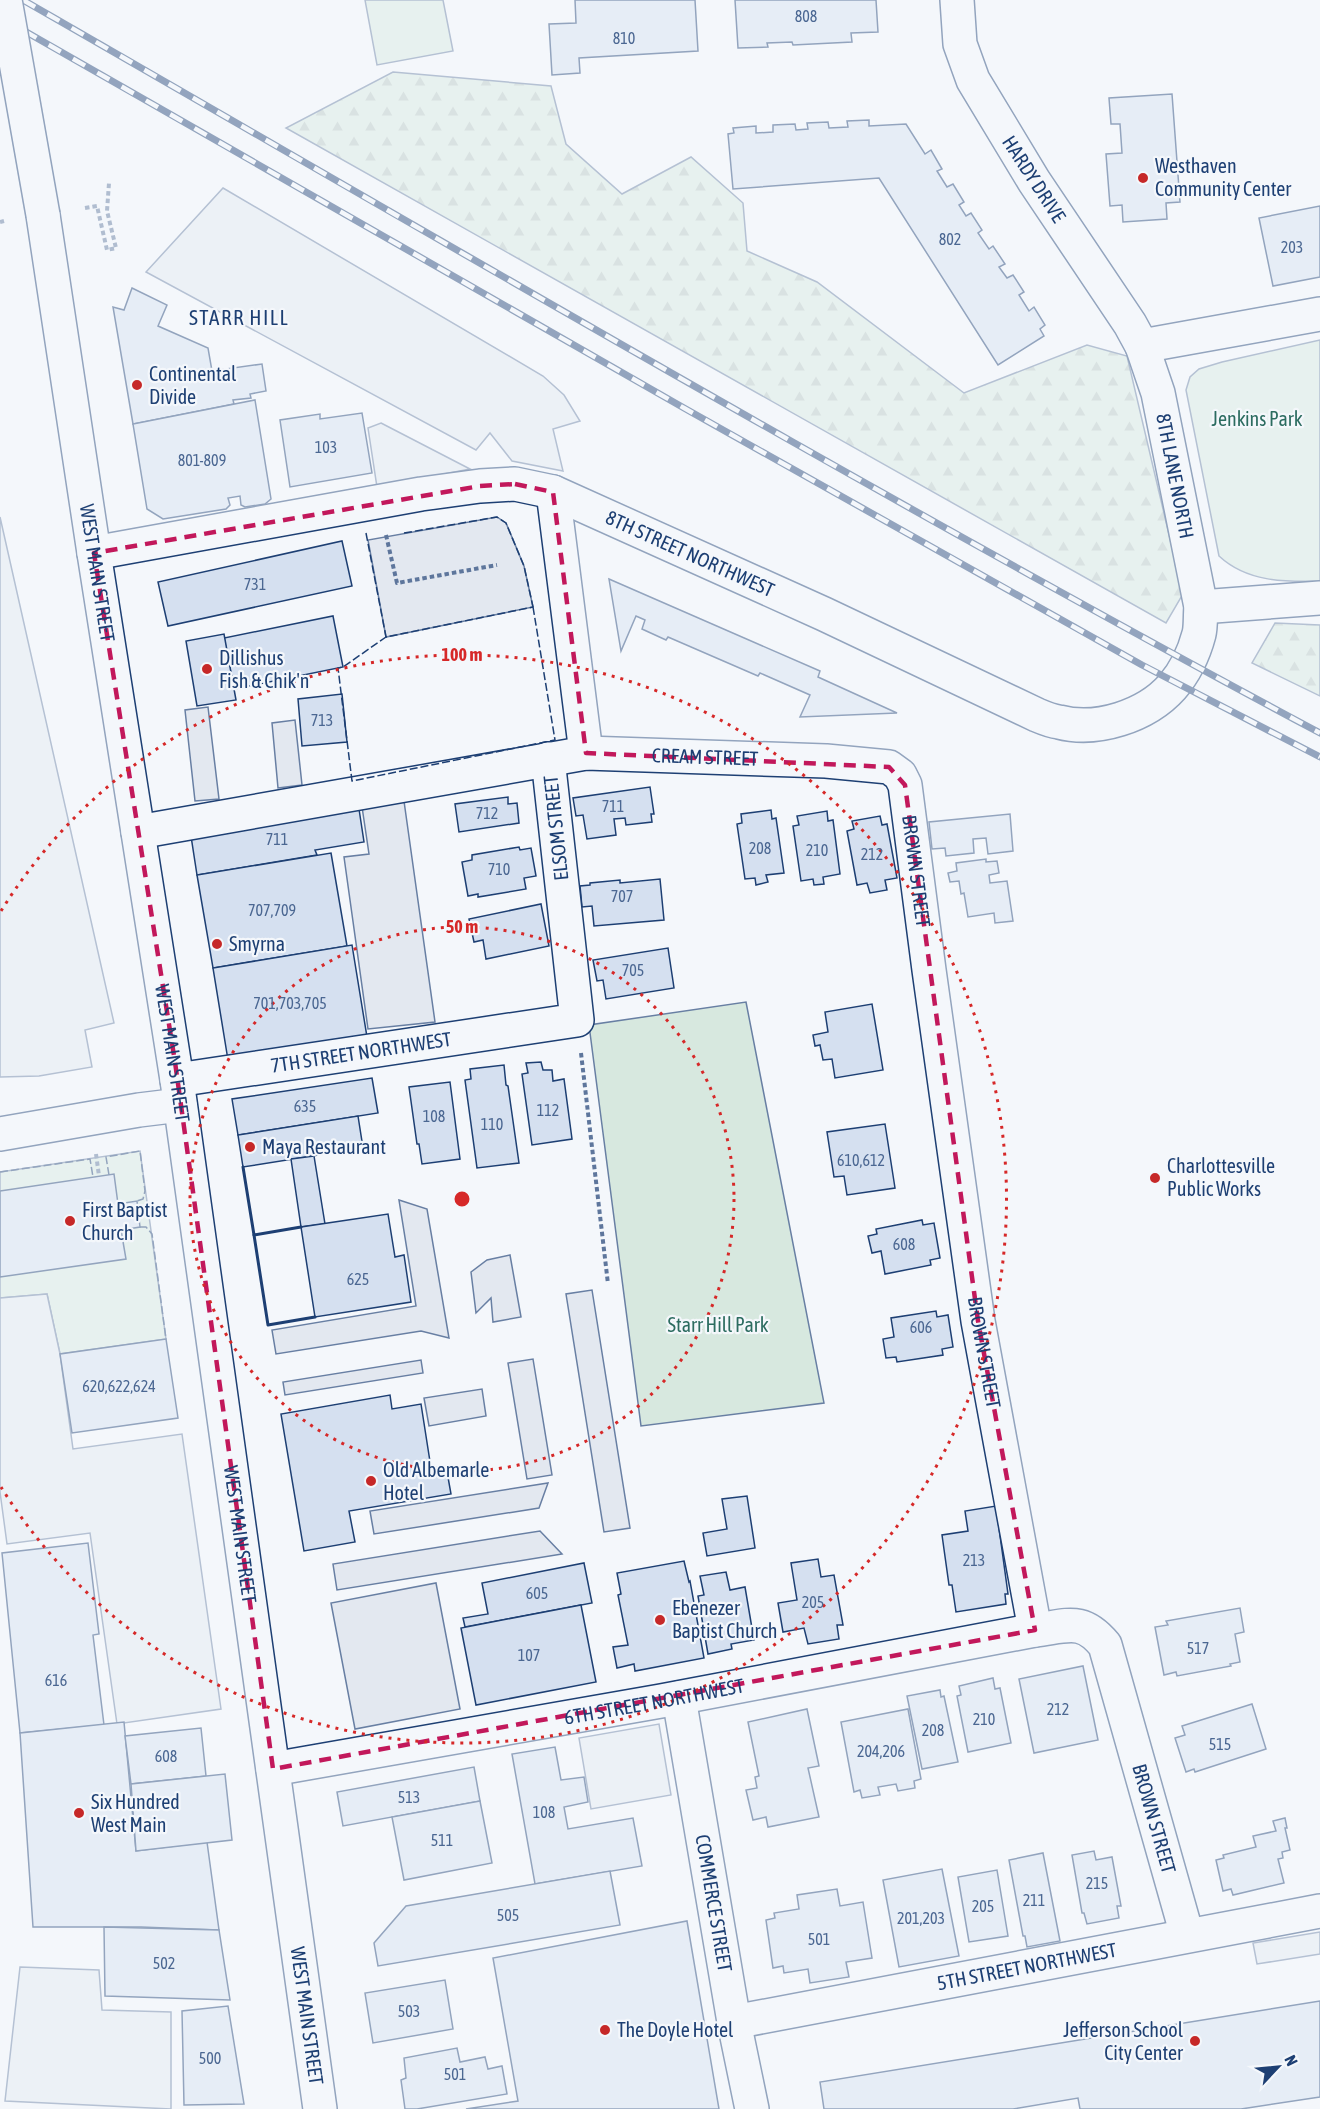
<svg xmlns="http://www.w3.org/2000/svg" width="1320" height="2109" font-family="'Asap Condensed',sans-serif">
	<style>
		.green { fill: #d7e8df; stroke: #687fa3; stroke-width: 1.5 }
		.forest { fill: url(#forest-firs); stroke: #687fa3; stroke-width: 1.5 }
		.parking { fill: #e3e8f0; stroke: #687fa3; stroke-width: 1.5 }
		.building { fill: #d5e0f0; stroke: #1d3f73; stroke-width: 1.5 }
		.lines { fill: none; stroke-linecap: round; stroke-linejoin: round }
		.minor-casing { stroke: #1d3f73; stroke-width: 36 }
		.major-casing { stroke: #1d3f73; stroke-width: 36 }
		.path { stroke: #5e769c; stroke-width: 4; stroke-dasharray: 4.5 3; stroke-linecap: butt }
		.minor { stroke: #f4f7fb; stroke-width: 33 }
		.major { stroke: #f4f7fb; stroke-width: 33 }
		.rail-casing { stroke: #1d3f73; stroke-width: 7 }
		.rail { stroke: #f4f7fb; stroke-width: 4.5; stroke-dasharray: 14; stroke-linecap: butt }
		.major-bridge-casing { stroke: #1d3f73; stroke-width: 36; stroke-linecap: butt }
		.major-bridge { stroke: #f4f7fb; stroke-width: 33 }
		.fence { stroke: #1d3f73; stroke-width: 1.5; stroke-dasharray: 8 3; stroke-linecap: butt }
		.wall { stroke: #1d3f73; stroke-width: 3 }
		.marked { fill: none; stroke: #c2185b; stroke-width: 4.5; stroke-dasharray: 12 8; stroke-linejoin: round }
		.ring { fill: none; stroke: #d62828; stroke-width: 3; stroke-dasharray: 3 6 }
		.poi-dot { fill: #c62828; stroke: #f4f7fb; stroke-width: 2 }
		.labels { text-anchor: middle; stroke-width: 4.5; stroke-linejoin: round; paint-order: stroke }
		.number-label { font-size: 16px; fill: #4b6792 }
		.poi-label { font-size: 20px; fill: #1d3f73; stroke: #f4f7fb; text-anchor: start }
		.street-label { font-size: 20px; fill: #1d3f73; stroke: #f4f7fb }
		.park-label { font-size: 20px; fill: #2c6c60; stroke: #f4f7fb }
		.neighbourhood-label { font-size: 21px; letter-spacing: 1.5px; fill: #1d3f73; stroke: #f4f7fb }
		.centre { fill: #d62828; stroke: #f4f7fb; stroke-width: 3 }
		.ring-label { font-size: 18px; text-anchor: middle; font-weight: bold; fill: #d62828; stroke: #f4f7fb; stroke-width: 4.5; stroke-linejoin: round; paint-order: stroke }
	</style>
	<defs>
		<pattern id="forest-firs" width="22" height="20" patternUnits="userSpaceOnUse" patternTransform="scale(1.5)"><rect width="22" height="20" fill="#d7e8df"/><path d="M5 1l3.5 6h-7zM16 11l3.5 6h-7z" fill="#b8c8c3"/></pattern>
	</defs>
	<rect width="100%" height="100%" fill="#f4f7fb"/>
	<g class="green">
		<path d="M365,0H443L453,51L377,65Z"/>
		<path d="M1320,340V581C1284,582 1247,582 1219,556L1186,390L1190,377L1199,369L1222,362Z"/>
		<path d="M746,1002L824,1403L641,1426L589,1025Z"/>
		<path d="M140,1151L166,1339L60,1354L47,1294L0,1298V1172Z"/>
	</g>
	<g class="forest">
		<path d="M393,72L551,86L566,144L622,194L691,157L743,203L747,251L817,282L964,393L1087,345L1127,356L1183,594L1166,623L286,128Z"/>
		<path d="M1275,623L1320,625V696L1252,663Z"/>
	</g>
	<g class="parking">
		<path d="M223,188L543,376L564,395L580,421L553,429L563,471L512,461L490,433L476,450L146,272Z"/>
		<path d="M381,423L470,469L377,487L368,428Z"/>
		<path d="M0,517L114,1023L85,1030L92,1067L39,1076L0,1077Z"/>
		<path d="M497,517L506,523L524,566L533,607L386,637L368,540Z"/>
		<path d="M208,707L219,799L195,801L185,710Z"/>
		<path d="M295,720L302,785L278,788L272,723Z"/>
		<path d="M403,794L435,1022L368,1029L344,857L369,854L361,800Z"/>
		<path d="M399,1200L427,1209L449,1338L421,1331L276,1354L272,1330L416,1306Z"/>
		<path d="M510,1255L521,1317L493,1322L491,1298L476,1313L471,1272L487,1260Z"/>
		<path d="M592,1290L630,1528L604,1532L566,1294Z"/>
		<path d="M47,1294L60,1354L73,1449L182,1434L221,1709L117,1724L90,1533L7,1544L0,1492V1298Z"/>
		<path d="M533,1359L552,1475L527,1479L508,1363Z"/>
		<path d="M421,1360L423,1373L285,1395L283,1382Z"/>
		<path d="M482,1389L486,1416L429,1426L424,1398Z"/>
		<path d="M548,1483L539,1508L374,1534L370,1511Z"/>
		<path d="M540,1531L562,1554L337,1590L333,1564Z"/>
		<path d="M436,1583L460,1709L355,1729L331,1603Z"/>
		<path d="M659,1724L671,1795L591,1809L579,1738Z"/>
		<path d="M1320,1932V1954L1257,1964L1253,1943Z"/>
		<path d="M20,1967L99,1970L102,2010L171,2012V2109L5,2101Z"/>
	</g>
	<g class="building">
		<path d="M575,0H695L698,51L579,58L580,73L552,75L549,24L576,23Z"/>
		<path d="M735,0H876L878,32L851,33L852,42L793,45L792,42L767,43L768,47L738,48Z"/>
		<path d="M1172,94L1180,202L1166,203L1167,219L1123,222L1122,205L1110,206L1106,154L1122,153L1120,124H1111L1109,98Z"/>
		<path d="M869,120V126L906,124L925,154L931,150L942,169L937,171L947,187L953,184L964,202L959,205L966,216L971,213L982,230L978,233L989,249L993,246L1005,264L999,267L1007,278L1013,275L1024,292L1019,295L1029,311L1034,307L1045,325L1040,329L1044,336L998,365L879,178L733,189L728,134L734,133L733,128L756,126V133L773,132V125L795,124L796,130L808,129L807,123L828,122L829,128L848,127L847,121Z"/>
		<path d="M1320,206V277L1273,286L1259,218Z"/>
		<path d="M132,288L167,305L158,326L208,348L212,371L262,364L266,391L250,394L251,398L233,400L234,404L133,424L113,307L124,310Z"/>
		<path d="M255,400L271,499L265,504L245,507L241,505L240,496L228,498L230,505L226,509L163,519L147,509L133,424Z"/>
		<path d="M362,413L372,473L290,487L280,420L320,414V419Z"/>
		<path d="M342,541L352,586L168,626L158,582Z"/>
		<path d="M609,579L820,671L818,677L897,713L800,717L810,695L760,673L758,676L668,637L666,640L642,629L645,620L636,616L621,651Z"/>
		<path d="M333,616L343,667L234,689L224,638Z"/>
		<path d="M224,634L236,700L197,706L186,641Z"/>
		<path d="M342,694L347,742L302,746L298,699Z"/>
		<path d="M650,787L654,814H651L652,822L626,825L625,818L614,819L616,835L587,839L583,815L576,816L573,798Z"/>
		<path d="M508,797V804L517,803L519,823L459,832L455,804Z"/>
		<path d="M359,809L364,842L315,850L317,855L197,875L191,836Z"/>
		<path d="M771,810L772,819L776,818L784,873L766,875L768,882L756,885L755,878L745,879L737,824L742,823L741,814Z"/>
		<path d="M827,811L828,821L833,820L840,874L823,877L824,884L814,885L813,879L801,881L793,826L799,825L797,816Z"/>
		<path d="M1010,814L1013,851L988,854L986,838L973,839L974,853L946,856L945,848L932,849L929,822Z"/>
		<path d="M880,816L882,825L887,824L897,878L885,880L887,890L870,893L867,883L857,885L847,831L854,829L852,821Z"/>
		<path d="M519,847L520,850L531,848L536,876L524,878L526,889L478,897V894L468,896L462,862L472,860V855Z"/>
		<path d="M331,853L347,946L213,968L197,875Z"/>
		<path d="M986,859V862L997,861L999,873L989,875L990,883L1007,881L1013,921L995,923L994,913L968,917L964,893L961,894L959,881L950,882L948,873L957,871L956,863Z"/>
		<path d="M660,879L664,920L594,926L592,906L582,907L580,886L590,885V883L620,880V883Z"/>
		<path d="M541,904L549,946L486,959L483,940L474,942L469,919Z"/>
		<path d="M352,945L367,1037L228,1060L213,968Z"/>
		<path d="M668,948L674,988L606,999L603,980L597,981L593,960Z"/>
		<path d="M872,1004L883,1070L835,1078L832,1059L823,1060L820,1045L815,1046L813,1035L828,1032L825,1012Z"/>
		<path d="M541,1062L543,1070H552L553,1081L564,1079L572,1139L532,1145L522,1074L528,1073L526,1063Z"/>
		<path d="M504,1065L506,1085L508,1086L519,1163L477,1168L465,1080L471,1079L470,1069Z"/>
		<path d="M372,1078L378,1113L238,1135L232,1099Z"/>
		<path d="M450,1082L460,1159L422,1164L419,1144H417L409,1087Z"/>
		<path d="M358,1116L363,1148L243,1167L238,1135Z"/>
		<path d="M885,1124L895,1188L847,1195L844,1176L834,1177L827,1132Z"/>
		<path d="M314,1156L325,1224L301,1227L291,1159Z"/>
		<path d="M114,1174L118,1204L137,1201L140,1227L121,1230L126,1259L0,1277V1191Z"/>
		<path d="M388,1214L395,1257L404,1255L411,1302L315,1317L301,1227Z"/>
		<path d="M922,1220L923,1225L934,1223L940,1258L930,1260L931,1265L885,1274L881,1251L872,1253L868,1236L877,1234L876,1229Z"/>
		<path d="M936,1311L937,1317L948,1315L953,1347L942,1349L943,1355L897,1362L896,1357L886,1358L883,1339L894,1337L891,1318Z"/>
		<path d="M166,1339L178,1418L72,1433L60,1354Z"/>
		<path d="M390,1395L392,1409L421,1404L431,1468L446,1466L451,1494L349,1511L355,1542L304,1551L281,1414Z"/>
		<path d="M747,1496L755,1548L707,1556L703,1533L727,1529L722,1499Z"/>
		<path d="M996,1506L1008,1594H1005L1006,1604L956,1612L952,1585H949L942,1535L968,1531L965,1511Z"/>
		<path d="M88,1543L99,1634L93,1635L104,1725L20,1733L2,1553Z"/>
		<path d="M818,1559L821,1577L834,1575L843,1625H837L839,1639L808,1644L804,1628L783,1632L778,1603L797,1600L791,1563Z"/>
		<path d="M684,1561L689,1582L690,1581L704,1658L635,1671L634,1664L617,1668L613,1647L628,1645L618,1595L621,1594L617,1573Z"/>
		<path d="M584,1563L592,1603L465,1627L463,1618L488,1614L482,1583Z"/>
		<path d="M726,1572L730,1590L745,1587L754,1640L731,1644L732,1649L708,1654L698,1596L704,1595L700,1576Z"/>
		<path d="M581,1605L596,1682L476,1705L461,1628Z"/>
		<path d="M1240,1608L1244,1632L1235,1634L1240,1662L1230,1664L1231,1666L1177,1676L1176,1672L1164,1675L1155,1627L1168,1625L1166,1621Z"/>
		<path d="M1083,1666L1098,1740L1034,1753L1019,1679Z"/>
		<path d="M993,1678L995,1689L1000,1688L1011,1743L968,1752L957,1696L961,1695L959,1686Z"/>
		<path d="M940,1690L941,1697L944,1696L958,1762L922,1769L907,1696Z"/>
		<path d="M1252,1704L1266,1749L1195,1772L1194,1769L1186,1772L1175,1738L1185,1735L1182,1726Z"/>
		<path d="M807,1709L819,1766L808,1768L819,1817L768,1827L766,1817L753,1820L746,1790L757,1788L755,1777L759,1776L748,1722Z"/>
		<path d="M908,1709L921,1779L914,1781L915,1788L898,1791L896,1784L878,1787L880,1795L862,1798L860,1790L854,1792L841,1722Z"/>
		<path d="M124,1722L136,1851L207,1842L219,1930L141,1927H33L20,1733Z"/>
		<path d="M201,1728L206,1776L131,1784L125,1736Z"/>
		<path d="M555,1747L561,1780L584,1777L588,1802L564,1807L568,1829L633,1818L642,1866L535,1884L512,1754Z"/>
		<path d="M474,1767L480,1801L343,1826L337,1792Z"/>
		<path d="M225,1774L232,1840L136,1851L131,1784Z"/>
		<path d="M480,1801L492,1863L404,1880L392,1817Z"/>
		<path d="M1285,1818L1287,1828H1285L1290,1850L1282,1852L1283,1858L1278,1859L1284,1883L1233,1895L1231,1889L1223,1891L1216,1860L1224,1858L1223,1855L1256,1847L1253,1836L1276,1831L1273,1821Z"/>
		<path d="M1094,1851L1096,1860L1112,1857L1121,1906H1117L1119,1918L1087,1924L1084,1913H1082L1072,1855Z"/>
		<path d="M1043,1853L1060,1941L1027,1947L1025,1936H1023L1009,1860Z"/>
		<path d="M942,1869L959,1956L899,1967L883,1880Z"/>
		<path d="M997,1870L1008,1936L969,1942L958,1877Z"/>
		<path d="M610,1871L620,1925L378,1966L374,1943L406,1906Z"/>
		<path d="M837,1889L840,1906L863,1902L872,1958L846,1962L849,1977L810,1983L808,1969L784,1973L783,1966L773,1968L766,1920L775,1918L774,1913L799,1909L797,1895Z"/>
		<path d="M687,1921L719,2109H466L518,2101L493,1958Z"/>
		<path d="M104,1927L219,1930L230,2000L105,1996Z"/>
		<path d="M445,1980L453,2029L373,2043L365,1993Z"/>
		<path d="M1320,2001V2097L1241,2109H1080L1078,2098L1013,2109H824L820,2082Z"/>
		<path d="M228,2006L244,2104L184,2105L182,2011Z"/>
		<path d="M457,2048L460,2062L485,2057L488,2069L502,2066L507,2094L417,2109H405L401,2080L406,2078L404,2058Z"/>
	</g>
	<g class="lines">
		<g class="minor-casing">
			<g id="minor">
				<path d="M1142,346L1320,314"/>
				<path d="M553,492L586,753"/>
				<path id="s1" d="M94,553L421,494L480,486L515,484L553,492L824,614L1037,715C1044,718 1051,721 1059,722C1097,732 1146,716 1172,687C1185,672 1194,653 1199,634C1201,626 1200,615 1201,607L1158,393L1142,346L1130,324L1034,181L973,80L960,44L957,0"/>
				<path d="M1201,607L1320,598"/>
				<path id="s2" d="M138,832L586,753L826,761L889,767L900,775L905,785L929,970L978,1321L1035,1630"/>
				<path id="s3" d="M177,1080L577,1020L548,759"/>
				<path d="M0,1134L139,1110L180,1105"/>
				<path id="s4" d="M679,1698L734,2022L752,2109"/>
				<path id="s5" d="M273,1769L661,1701L1035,1630C1068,1626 1082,1617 1105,1645L1187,1935"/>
				<path id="s6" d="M734,2022L1320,1911"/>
			</g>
		</g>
		<g class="major-casing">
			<g id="major">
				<path id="s7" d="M43,215L94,553L177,1080L320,2109"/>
			</g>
		</g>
		<g class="path">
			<path d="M85,208L97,206L107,250L116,248L107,211L109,183"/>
			<path d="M0,222L4,221"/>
			<path d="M386,535L397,583L497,565"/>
			<path d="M581,1053L608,1284"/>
			<path d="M96,1154L99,1176"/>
			<path d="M139,1214L156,1211"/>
		</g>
		<use href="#minor" class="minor"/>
		<use href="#major" class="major"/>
		<g class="rail-casing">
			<g id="rail">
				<path d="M23,0C453,247 882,499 1320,733"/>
				<path d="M0,17L684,408L1142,665L1320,757"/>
			</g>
		</g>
		<use href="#rail" class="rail"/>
		<g class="major-bridge-casing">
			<path id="major-bridge" d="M5,0L43,215"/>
		</g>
		<use href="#major-bridge" class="major-bridge"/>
		<g class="fence">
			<path d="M366,533L386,637L389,636"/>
			<path d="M404,533L497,517L506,523L524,566L533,607"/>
			<path d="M533,607L555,740L352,781L338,668L343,667L386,637Z"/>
			<path d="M0,1172L90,1159L93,1177"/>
			<path d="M109,1175L106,1157L140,1151L145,1191L143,1199L137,1201"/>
			<path d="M140,1227H146L152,1234L166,1339"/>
		</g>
		<g class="wall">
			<path d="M243,1167L254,1235L301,1227"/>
			<path d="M254,1235L268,1325L315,1317"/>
		</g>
	</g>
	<path d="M0 0H1320V2109H0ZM515,484L553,492L586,753L889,767L905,785L978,1321L1035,1630L273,1769L175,1062L94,553L480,486Z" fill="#f4f7fb" fill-opacity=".55" fill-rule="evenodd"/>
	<path class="marked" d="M515,484L553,492L586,753L889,767L905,785L978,1321L1035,1630L273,1769L175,1062L94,553L480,486Z"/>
	<g class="ring">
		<circle cx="462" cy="1199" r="272"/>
		<path d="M1 911A544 544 0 1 1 1 1487"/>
	</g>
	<g class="poi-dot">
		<circle cx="1143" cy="178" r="6"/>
		<circle cx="137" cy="385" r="6"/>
		<circle cx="207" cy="669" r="6"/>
		<circle cx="217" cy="944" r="6"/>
		<circle cx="250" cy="1147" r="6"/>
		<circle cx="1155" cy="1178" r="6"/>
		<circle cx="70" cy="1221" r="6"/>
		<circle cx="371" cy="1481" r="6"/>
		<circle cx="660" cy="1620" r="6"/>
		<circle cx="79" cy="1813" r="6"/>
		<circle cx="605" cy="2030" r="6"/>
		<circle cx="1195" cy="2041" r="6"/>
	</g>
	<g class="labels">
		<g class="number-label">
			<text x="806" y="22">808</text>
			<text x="624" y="44">810</text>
			<text x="950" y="245">802</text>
			<text x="1292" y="253">203</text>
			<text x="326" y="453">103</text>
			<text x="202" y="466">801-809</text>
			<text x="255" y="590">731</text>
			<text x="322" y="726">713</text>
			<text x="613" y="812">711</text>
			<text x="487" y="819">712</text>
			<text x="277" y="845">711</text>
			<text x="760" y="854">208</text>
			<text x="817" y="856">210</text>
			<text x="872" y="860">212</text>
			<text x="499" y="875">710</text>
			<text x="622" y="902">707</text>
			<text x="272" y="916">707,709</text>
			<text x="633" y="976">705</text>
			<text x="290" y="1009">701,703,705</text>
			<text x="305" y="1112">635</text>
			<text x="548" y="1116">112</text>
			<text x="434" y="1122">108</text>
			<text x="492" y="1130">110</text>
			<text x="861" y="1166">610,612</text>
			<text x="904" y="1250">608</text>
			<text x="358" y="1285">625</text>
			<text x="921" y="1333">606</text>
			<text x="119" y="1392">620,622,624</text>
			<text x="974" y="1566">213</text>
			<text x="537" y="1599">605</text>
			<text x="813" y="1608">205</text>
			<text x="1198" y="1654">517</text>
			<text x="529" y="1661">107</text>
			<text x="56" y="1686">616</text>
			<text x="1058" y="1715">212</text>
			<text x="984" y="1725">210</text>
			<text x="933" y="1736">208</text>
			<text x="1220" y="1750">515</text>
			<text x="881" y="1757">204,206</text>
			<text x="166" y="1762">608</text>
			<text x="409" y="1803">513</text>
			<text x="544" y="1818">108</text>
			<text x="442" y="1846">511</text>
			<text x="1097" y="1889">215</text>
			<text x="1034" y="1906">211</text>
			<text x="983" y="1912">205</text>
			<text x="508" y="1921">505</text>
			<text x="921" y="1924">201,203</text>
			<text x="819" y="1945">501</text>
			<text x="164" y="1969">502</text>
			<text x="409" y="2017">503</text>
			<text x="210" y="2064">500</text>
			<text x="455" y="2080">501</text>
		</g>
		<g class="poi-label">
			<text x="1155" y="173">Westhaven<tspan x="1155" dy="23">Community Center</tspan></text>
			<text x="149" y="381">Continental<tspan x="149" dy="23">Divide</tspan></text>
			<text x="219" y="665">Dillishus<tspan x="219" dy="23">Fish &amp; Chik'n</tspan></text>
			<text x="229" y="951">Smyrna</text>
			<text x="262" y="1154">Maya Restaurant</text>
			<text x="1167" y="1173">Charlottesville<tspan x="1167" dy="23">Public Works</tspan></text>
			<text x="82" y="1217">First Baptist<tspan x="82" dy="23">Church</tspan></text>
			<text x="383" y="1477">Old Albemarle<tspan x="383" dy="23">Hotel</tspan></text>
			<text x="672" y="1615">Ebenezer<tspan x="672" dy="23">Baptist Church</tspan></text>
			<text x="91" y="1809">Six Hundred<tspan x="91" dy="23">West Main</tspan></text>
			<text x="617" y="2037">The Doyle Hotel</text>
			<text x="1183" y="2037" text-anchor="end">Jefferson School<tspan x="1183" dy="23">City Center</tspan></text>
		</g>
		<g class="street-label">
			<text transform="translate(1034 179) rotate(57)" y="7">HARDY DRIVE</text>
			<text transform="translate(1175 476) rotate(79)" y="7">8TH LANE NORTH</text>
			<text dy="7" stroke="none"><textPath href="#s1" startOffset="616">8TH STREET NORTHWEST</textPath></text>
			<text dy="7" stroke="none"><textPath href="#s7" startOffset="362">WEST MAIN STREET</textPath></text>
			<text dy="7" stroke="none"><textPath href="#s2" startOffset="574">CREAM STREET</textPath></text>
			<text transform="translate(556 828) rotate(-96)" y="7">ELSOM STREET</text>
			<text dy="7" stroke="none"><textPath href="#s2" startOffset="870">BROWN STREET</textPath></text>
			<text dy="7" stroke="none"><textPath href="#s7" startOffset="848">WEST MAIN STREET</textPath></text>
			<text dy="7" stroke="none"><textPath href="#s3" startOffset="186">7TH STREET NORTHWEST</textPath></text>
			<text dy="7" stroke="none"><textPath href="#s2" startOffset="1356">BROWN STREET</textPath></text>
			<text dy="7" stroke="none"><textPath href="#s7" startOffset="1334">WEST MAIN STREET</textPath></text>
			<text dy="7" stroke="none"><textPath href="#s5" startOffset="387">6TH STREET NORTHWEST</textPath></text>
			<text dy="7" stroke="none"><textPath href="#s5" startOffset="1032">BROWN STREET</textPath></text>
			<text dy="7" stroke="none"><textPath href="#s4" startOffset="208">COMMERCE STREET</textPath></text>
			<text dy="7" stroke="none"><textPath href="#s6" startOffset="298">5TH STREET NORTHWEST</textPath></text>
			<text dy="7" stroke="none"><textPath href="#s7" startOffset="1820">WEST MAIN STREET</textPath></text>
		</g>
		<g class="park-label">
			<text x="1257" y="426">Jenkins Park</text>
			<text x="718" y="1332">Starr Hill Park</text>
		</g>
		<g class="neighbourhood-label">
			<text x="239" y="325">STARR HILL</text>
		</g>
	</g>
	<circle cx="462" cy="1199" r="9" class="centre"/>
	<g class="ring-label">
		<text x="462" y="661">100 m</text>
		<text x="462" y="933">50 m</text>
	</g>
	<g transform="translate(1278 2067) rotate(64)" stroke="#f4f7fb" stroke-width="4.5" paint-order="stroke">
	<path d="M0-4.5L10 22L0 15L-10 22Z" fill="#1d3f73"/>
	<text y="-9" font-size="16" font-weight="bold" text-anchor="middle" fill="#1d3f73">N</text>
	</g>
</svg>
